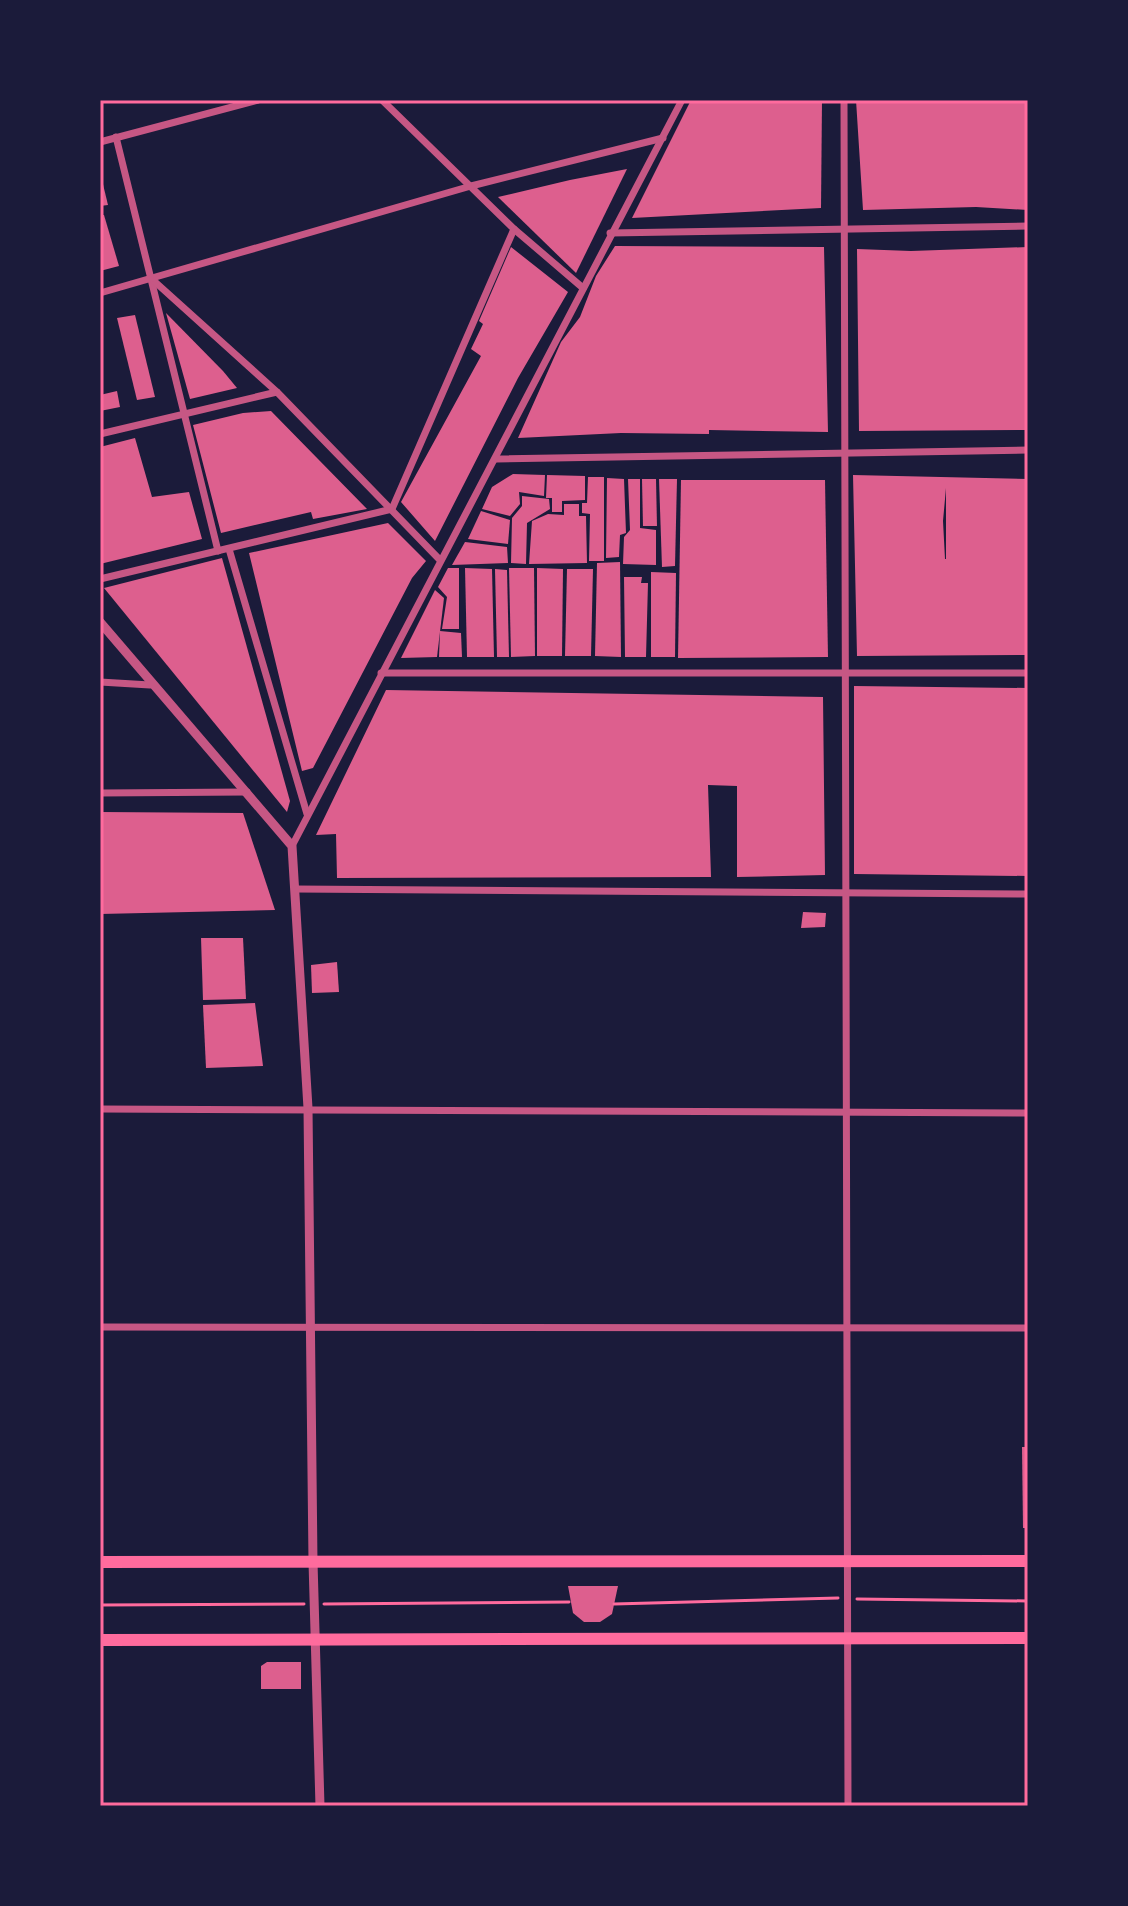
<svg xmlns="http://www.w3.org/2000/svg" width="1128" height="1906" font-family="'Noto Sans',sans-serif">
	<style>
		.building { fill: #dd5f8e; fill-rule: evenodd }
		.lines { fill: none; stroke-linecap: round; stroke-linejoin: round }
		.path { stroke: #ff6b9d; stroke-width: 3 }
		.minor { stroke: #c65784; stroke-width: 7 }
		.tertiary { stroke: #c65784; stroke-width: 9 }
		.primary { stroke: #ff6b9d; stroke-width: 12 }
		.neatline { fill: none; stroke: #ff6b9d; stroke-width: 3 }
	</style>
	<rect width="100%" height="100%" fill="#1b1b3a"/>
	<g class="building">
		<path d="M691,100H822L821,208L632,218Z"/>
		<path d="M856,100H1028V210L976,207L863,210Z"/>
		<path d="M627,169L576,273L498,197L570,180Z"/>
		<path d="M101,176L108,205L100,206V177Z"/>
		<path d="M100,215H104L119,266L100,271Z"/>
		<path d="M615,246L824,247L828,432L709,430V434L621,433L518,438L561,342L580,317L596,276Z"/>
		<path d="M511,247L568,292L518,378L435,541L401,502L481,356L471,349L483,324L479,321Z"/>
		<path d="M1028,247V430L859,431L857,249L911,251Z"/>
		<path d="M166,313L223,371L237,388L190,399Z"/>
		<path d="M135,315L155,397L137,400L117,318Z"/>
		<path d="M117,391L120,407L100,411V395Z"/>
		<path d="M271,411L318,459L367,509L313,519L311,512L221,533L193,425L243,413Z"/>
		<path d="M135,438L152,497L189,492L202,539L100,564V447Z"/>
		<path d="M513,474L545,475L544,496L519,492L520,504L510,516L482,509L492,487Z"/>
		<path d="M547,475L585,476V500L562,501V512H552V498H546Z"/>
		<path d="M853,475L1028,479V655L857,656ZM946,488V559H945L943,521Z"/>
		<path d="M588,477H604V561H589L590,514L582,513V503H587Z"/>
		<path d="M607,478L624,479L626,533L620,535L619,557L606,558Z"/>
		<path d="M628,479H640V528L656,530V565L623,564L624,537L630,530Z"/>
		<path d="M642,479H656L657,526H643Z"/>
		<path d="M659,479H677L675,566L662,567Z"/>
		<path d="M681,480H825L828,657L678,658Z"/>
		<path d="M522,496L549,499L550,509L527,523L526,564L511,563L512,518L522,506Z"/>
		<path d="M564,504H579V516H586L587,563L529,564L532,521L548,514L564,515Z"/>
		<path d="M481,511L510,520L508,544L468,539Z"/>
		<path d="M388,523L426,561L412,578L313,768L302,771L249,553Z"/>
		<path d="M465,542L507,547L508,563L452,565Z"/>
		<path d="M222,558L290,801L287,812L104,588Z"/>
		<path d="M620,562L621,657L595,656L597,563Z"/>
		<path d="M448,568H459V629H442L447,597L438,587Z"/>
		<path d="M465,568L492,569L494,657H467Z"/>
		<path d="M509,568H534L535,656L511,657Z"/>
		<path d="M537,568L563,569L562,656H537Z"/>
		<path d="M495,569L507,570L509,657H497Z"/>
		<path d="M567,569H593L591,656H565Z"/>
		<path d="M651,572L676,573L675,657H651Z"/>
		<path d="M624,577H642L641,583H648L646,657H625Z"/>
		<path d="M435,590L444,598L437,657L401,658Z"/>
		<path d="M440,631L461,633L462,657H439Z"/>
		<path d="M854,686L1028,688V876L854,874Z"/>
		<path d="M386,690L823,697L825,875L737,877V786L708,785L711,877L337,878L336,834L316,835Z"/>
		<path d="M100,812L243,813L275,910L100,914Z"/>
		<path d="M803,912L826,913L825,927L801,928Z"/>
		<path d="M201,938H243L246,999L203,1000Z"/>
		<path d="M337,962L339,992L312,993L311,965Z"/>
		<path d="M255,1003L263,1066L206,1068L203,1005Z"/>
		<path d="M1022,1447H1028V1528H1023Z"/>
		<path d="M568,1586H618L612,1614L600,1622H584L573,1613Z"/>
		<path d="M267,1662H301V1689H261V1666Z"/>
	</g>
	<g class="lines">
		<g class="path">
			<path d="M857,1599L1028,1601"/>
			<path d="M324,1604L569,1602"/>
			<path d="M614,1604L838,1598"/>
			<path d="M100,1605L304,1604"/>
		</g>
		<g class="minor">
			<path d="M382,100L514,229L583,288"/>
			<path d="M844,100L848,1806"/>
			<path d="M116,137L218,551"/>
			<path d="M100,142L258,100"/>
			<path d="M610,233L1028,226"/>
			<path d="M154,281L277,392L440,560"/>
			<path d="M100,293L471,186L663,138"/>
			<path d="M100,434L277,392"/>
			<path d="M496,459L1028,450"/>
			<path d="M229,549L307,814"/>
			<path d="M100,579L392,509L514,229"/>
			<path d="M381,673H1028"/>
			<path d="M100,682L150,685"/>
			<path d="M100,793L247,792"/>
			<path d="M292,846L682,100"/>
			<path d="M295,889L1028,894"/>
			<path d="M100,1109L1028,1113"/>
			<path d="M100,1327L1028,1328"/>
		</g>
		<path class="tertiary" d="M100,622L292,846L308,1108L313,1562L320,1806"/>
		<g class="primary">
			<path d="M100,1562L1028,1561"/>
			<path d="M100,1640L1028,1638"/>
		</g>
	</g>
	<rect width="1128" height="1906" fill="none" stroke="#1b1b3a" stroke-width="204"/>
	<rect x="102" y="102" width="924" height="1702" class="neatline"/>
</svg>
